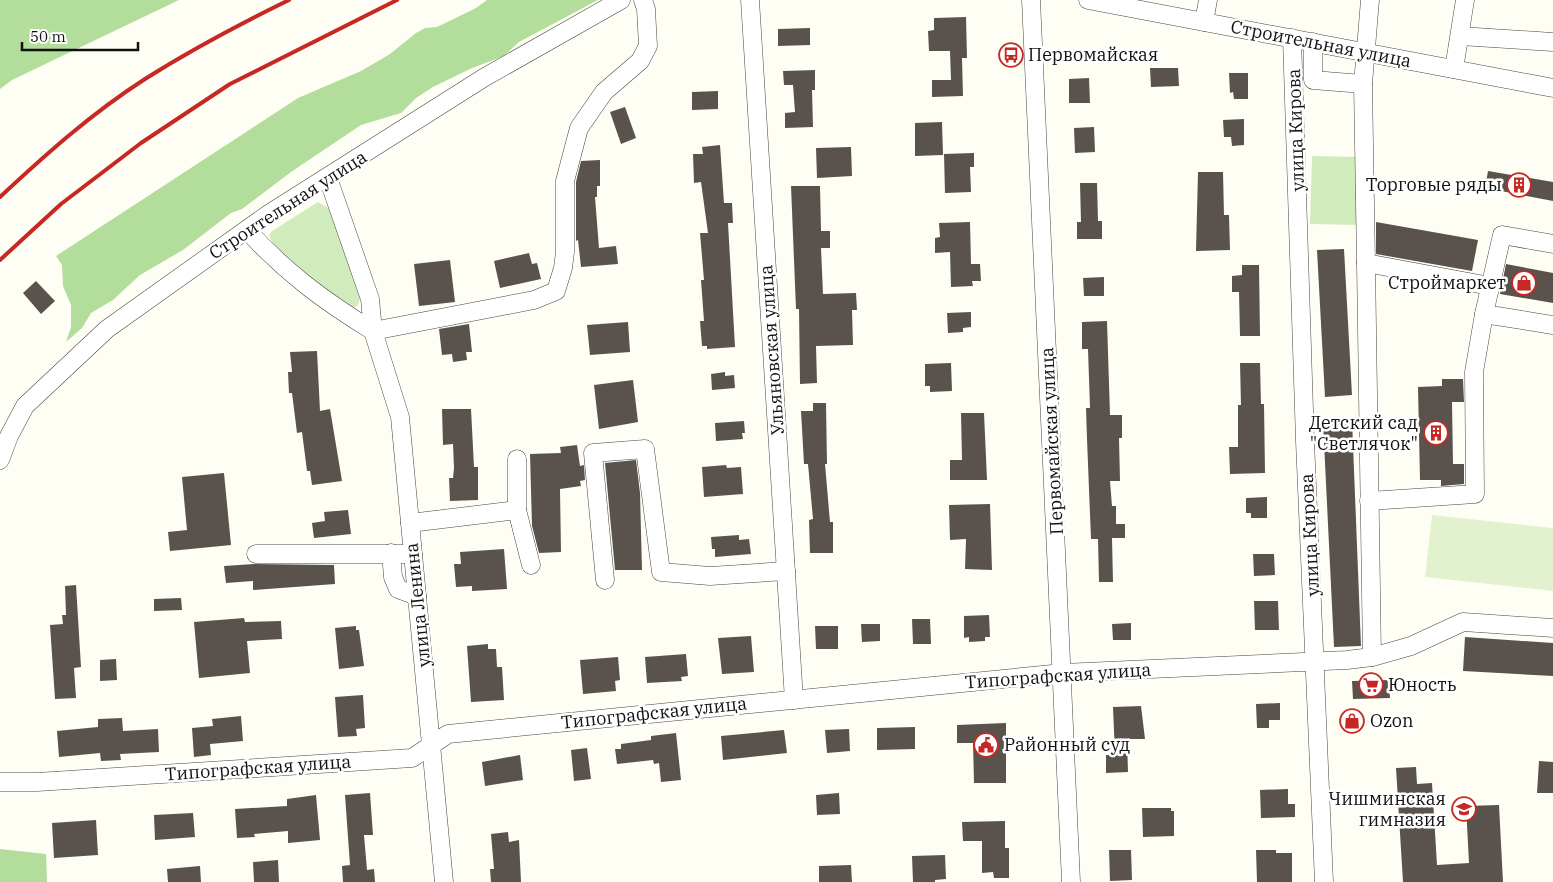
<svg xmlns="http://www.w3.org/2000/svg" width="1553" height="882" font-family="'IBM Plex Serif',serif">
	<style>
		.green { fill: #d1ecbc }
		.forest { fill: #b3dd9b }
		.pitch { fill: #e3f2ce }
		.building { fill: #5a534d }
		.lines { fill: none; stroke-linecap: round; stroke-linejoin: round }
		.minor-casing { stroke: #444; stroke-width: 19 }
		.minor { stroke: #fff; stroke-width: 18 }
		.rail { stroke: #c62924; stroke-width: 4 }
		.labels { text-anchor: middle; stroke-width: 5; stroke-linejoin: round; paint-order: stroke }
		.street-label { font-size: 18px; fill: #111; stroke: #fff }
		.poi-label { font-size: 18px; fill: #111; stroke: #fff; text-anchor: start }
	</style>
	<rect width="100%" height="100%" fill="#fffef5"/>
	<g class="green">
		<path d="M1312,156L1361,157L1360,225L1310,224Z"/>
		<path d="M318,202L332,210L361,295L358,305L354,308L346,306L275,250L269,235L272,231Z"/>
	</g>
	<g class="forest">
		<path d="M0,0H179L12,80L0,89Z"/>
		<path d="M487,0H598L519,42L504,56L472,68L433,87L416,98L401,113L361,125L291,172L242,209L231,213L183,250L140,275L113,300L91,313L82,328L66,342L71,327V305L63,286L62,265L56,256L298,98L361,71L390,54L416,33L425,28L437,27L476,8Z"/>
		<path d="M0,849L46,854L47,882H0Z"/>
	</g>
	<path class="pitch" d="M1432,515L1553,528V591L1425,577Z"/>
	<g class="building">
		<path d="M966,17L967,58H962L963,96L932,97V80H951L950,51H929L928,31L934,30V18Z"/>
		<path d="M810,28V45L778,46V29Z"/>
		<path d="M1150,68H1178L1179,86L1151,87Z"/>
		<path d="M815,70V90H812L813,127L785,128V113L795,112L793,85H784L783,71Z"/>
		<path d="M1229,73H1248V99H1234L1233,92L1230,93Z"/>
		<path d="M1089,78L1090,103H1069V79Z"/>
		<path d="M718,91V109L692,110V92Z"/>
		<path d="M625,107L636,138L621,144L610,112Z"/>
		<path d="M1244,119V145L1232,146L1231,137H1224L1223,120Z"/>
		<path d="M942,122L943,155L915,156V123Z"/>
		<path d="M1094,127L1095,152L1075,153L1074,128Z"/>
		<path d="M720,145L724,203H732L733,223H728L735,347L707,349V346H702L700,321H704L701,280H704L700,233H708L701,182L694,183L693,154H703L702,147Z"/>
		<path d="M851,147L852,176L817,178L816,148Z"/>
		<path d="M974,153V167H970L971,192L945,193L944,154Z"/>
		<path d="M600,160V186H597V197H595L599,248L616,246L618,264L581,267L578,240L576,241V182L581,161Z"/>
		<path d="M1488,171L1553,182V201L1485,188Z"/>
		<path d="M1198,172H1223L1224,215H1229L1230,250L1196,251Z"/>
		<path d="M1080,183H1097L1098,221H1102V239H1077V222H1081Z"/>
		<path d="M791,186H820L821,231H830V248H821L823,294L856,293L857,310H852L853,345L816,346L817,383L800,384L799,309H796Z"/>
		<path d="M970,222L971,264H980L981,281H972L973,286L951,287L950,252L935,253V238L940,237L939,223Z"/>
		<path d="M1376,222L1478,240L1472,271L1376,254Z"/>
		<path d="M1344,249L1352,395L1325,397L1317,250Z"/>
		<path d="M529,253L532,264L537,263L541,279L500,288L494,261Z"/>
		<path d="M450,260L455,302L419,306L414,264Z"/>
		<path d="M1506,264L1553,273V303L1500,294Z"/>
		<path d="M1242,265H1259L1260,336H1240L1239,292H1232V276L1242,275Z"/>
		<path d="M1104,277V296H1084L1083,278Z"/>
		<path d="M36,281L55,301L41,314L23,293Z"/>
		<path d="M971,312V327L963,328V332L948,333L947,313Z"/>
		<path d="M1107,321L1110,415H1122V438H1119L1120,481H1110L1112,506H1116V524H1125V538H1112L1113,582H1099L1098,539H1091L1087,439L1086,408H1090L1088,349H1082V322Z"/>
		<path d="M628,322L630,352L590,355L587,325Z"/>
		<path d="M469,324L472,352H466L467,360L453,362L452,354L442,355L439,329Z"/>
		<path d="M317,351L320,411L330,409L342,481L312,485L310,471H307L302,432L297,433L292,393H289L288,372H292L290,352Z"/>
		<path d="M951,363L952,391L930,392V386H925V364Z"/>
		<path d="M1240,363H1260L1261,404H1264L1265,473L1230,474L1229,447H1238V405H1241Z"/>
		<path d="M725,372V376L734,375L735,388L712,390L711,374Z"/>
		<path d="M1442,379H1463L1464,402H1452L1453,464H1464V484L1441,486V480H1420L1418,387L1442,386Z"/>
		<path d="M633,380L638,422L599,429L594,385Z"/>
		<path d="M813,403H826L827,464H825L830,522H833V553H810L809,520L813,519L808,464H804L801,411H813Z"/>
		<path d="M442,409H471L474,467H478V500L450,501L449,478H453L454,468L453,444L443,445Z"/>
		<path d="M961,413H984L987,480H950V460H962Z"/>
		<path d="M1352,420L1361,646L1334,647L1323,422Z"/>
		<path d="M744,421L745,433H742L743,439L716,441L715,423Z"/>
		<path d="M577,445L580,466L584,465L585,480L580,481L581,486L560,489L561,552L539,553L532,526L530,454L561,453L560,447Z"/>
		<path d="M636,460L640,493L642,570H615L605,463Z"/>
		<path d="M726,465L727,468L741,467L743,494L704,497L702,467Z"/>
		<path d="M224,473L231,545L170,551L168,532L187,530L182,477Z"/>
		<path d="M1267,497V518H1251V513H1246V498Z"/>
		<path d="M990,504L992,570L965,569L966,539L950,540L949,505Z"/>
		<path d="M348,510L351,534L314,538L312,523L325,521L324,512Z"/>
		<path d="M739,535V540L749,539L751,554L715,557V549H712L711,537Z"/>
		<path d="M504,549L507,589L472,591V586L456,587L454,564H461L460,552Z"/>
		<path d="M1253,554H1274L1275,575L1254,576Z"/>
		<path d="M254,564L334,565L335,584L253,590V581L226,583L224,566Z"/>
		<path d="M76,585L81,667L74,668L76,698L55,699L50,625L63,624L62,615H66L65,586Z"/>
		<path d="M181,598L182,610L154,611V599Z"/>
		<path d="M1254,601H1278L1279,630H1255Z"/>
		<path d="M989,615L990,637H985V641L969,642V637L964,638V616Z"/>
		<path d="M244,618L245,622L281,621L282,639L247,641L250,673L199,678L194,622Z"/>
		<path d="M912,619H930L931,644H913Z"/>
		<path d="M1131,623V640H1113L1112,624Z"/>
		<path d="M861,624H880V641L862,642Z"/>
		<path d="M356,626V630H359L364,666L339,669L335,628Z"/>
		<path d="M815,626H838V649H816Z"/>
		<path d="M751,636L754,672L722,674L718,638Z"/>
		<path d="M1465,637L1553,643V676L1463,671Z"/>
		<path d="M488,644V649H496L497,667H502L504,700L471,702L467,646Z"/>
		<path d="M686,654L688,676L681,677L682,681L647,683L645,657Z"/>
		<path d="M618,657L620,680L615,681L616,691L583,694L580,660Z"/>
		<path d="M116,659L117,680L100,681V660Z"/>
		<path d="M1389,680L1390,698L1353,699L1352,681Z"/>
		<path d="M363,695L365,728L356,729L357,736L338,737L335,697Z"/>
		<path d="M1280,703V720H1269V728H1257L1256,704Z"/>
		<path d="M1141,706L1145,739H1127L1128,772L1106,773V755H1115L1113,707Z"/>
		<path d="M241,716L243,741L210,744L211,755L194,757L192,728L213,726L212,719Z"/>
		<path d="M122,718L123,731L158,729L159,752L120,754L121,760L101,761L100,753L59,757L57,731L98,727V719Z"/>
		<path d="M1006,723V783H974L973,743H957V725Z"/>
		<path d="M915,727V749L877,750V728Z"/>
		<path d="M849,729L850,751L827,753L825,730Z"/>
		<path d="M784,730L787,753L723,760L721,736Z"/>
		<path d="M676,733L681,780L661,782L659,763L654,764L653,760L617,764L615,749H621V744L651,740V736Z"/>
		<path d="M587,748L591,779L574,781L571,750Z"/>
		<path d="M520,755L523,780L485,786L482,762Z"/>
		<path d="M1539,761L1553,762V793H1537Z"/>
		<path d="M1416,767L1417,784L1432,783L1437,865L1469,863L1466,806L1499,805L1503,882H1403L1396,768Z"/>
		<path d="M1288,789V804H1295V817L1261,818L1260,790Z"/>
		<path d="M370,793L373,835H364L367,870L374,869L375,882H343L342,866L350,865L345,795Z"/>
		<path d="M839,793L840,814L817,815L816,795Z"/>
		<path d="M316,795L320,840L288,843V831L254,834L255,837L237,838L235,809L287,806V799Z"/>
		<path d="M1142,808H1171V811H1174V836L1143,837Z"/>
		<path d="M193,813L195,837L155,840L154,815Z"/>
		<path d="M96,820L98,855L54,858L52,823Z"/>
		<path d="M1005,821V848H1009V878H994L993,872L982,873V841H963L962,822Z"/>
		<path d="M508,832L509,842L519,840L521,882H491L490,869H494L491,834Z"/>
		<path d="M1109,850H1131L1132,880L1110,881Z"/>
		<path d="M1256,850H1276V853H1292V882H1257Z"/>
		<path d="M945,855L946,879L935,880V882H913L912,856Z"/>
		<path d="M278,860L279,882H254L253,862Z"/>
		<path d="M851,865L852,882H819V866Z"/>
		<path d="M200,866L201,882H168L167,869Z"/>
	</g>
	<g class="lines">
		<g class="minor-casing">
			<g id="minor">
				<path d="M750,0L794,700"/>
				<path d="M1031,0L1071,882"/>
				<path d="M1088,0L1553,88"/>
				<path d="M1204,22L1208,0"/>
				<path d="M1460,36L1553,42"/>
				<path d="M1292,38L1305,441L1324,882"/>
				<path d="M1313,42V80L1363,84L1370,0"/>
				<path d="M1454,69L1465,0"/>
				<path d="M1363,84L1366,263L1490,286"/>
				<path d="M328,178L370,299L373,331L400,417L444,882"/>
				<path d="M247,230C285,272 324,301 373,331L534,300L556,291L563,268L565,252V181L579,128L604,92L640,61L648,46L646,9L643,0"/>
				<path d="M1553,244L1502,235L1484,314L1553,325"/>
				<path d="M1366,263L1372,657"/>
				<path d="M517,459V510L531,565"/>
				<path d="M0,460L9,436L25,406L107,329L270,213L485,77L621,0"/>
				<path d="M1369,501L1475,494L1474,372L1484,314"/>
				<path d="M410,523L517,510"/>
				<path d="M391,553L393,577L398,589L417,596"/>
				<path d="M256,554H413"/>
				<path d="M605,580L593,453L645,449L661,572L710,576L786,571"/>
				<path d="M0,782H37L412,758L448,734L1063,673L1347,660L1372,657L1411,646L1463,622L1553,628"/>
			</g>
		</g>
		<use href="#minor" class="minor"/>
		<g class="rail">
			<path d="M0,197C45,155 92,113 145,79C191,50 240,24 289,0"/>
			<path d="M0,260L61,204L141,143L230,84L397,0"/>
		</g>
	</g>
	<defs>
		<g id="bus-ring" transform="scale(1.25)"><circle r="9.5" fill="#fff" stroke="#c62924" stroke-width="1.5"/><path d="M-5-6H5V4H4V6H2V4H-2V6H-4V4H-5ZM-3.5-4V0h7V-4ZM-3.5 1.2v1.5H-2V1.2ZM2 1.2v1.5H3.5V1.2Z" fill="#c62924"/></g>
		<g id="building-ring" transform="scale(1.25)"><circle r="9.5" fill="#fff" stroke="#c62924" stroke-width="1.5"/><path d="M-4-6H4V6H1V3H-1V6H-4ZM-2.5-4.3h1.7v1.8h-1.7ZM.8-4.3h1.7v1.8H.8ZM-2.5-1h1.7V.8h-1.7ZM.8-1h1.7V.8H.8Z" fill="#c62924"/></g>
		<g id="shop-ring" transform="scale(1.25)"><circle r="9.5" fill="#fff" stroke="#c62924" stroke-width="1.5"/><path d="M-5-2.5h2.3a2.7 3.5 0 0 1 5.4 0H5L5.5 6h-11ZM-1.5-2.5h3a1.5 2.3 0 0 0-3 0Z" fill="#c62924"/></g>
		<g id="supermarket-ring" transform="scale(1.25)"><circle r="9.5" fill="#fff" stroke="#c62924" stroke-width="1.5"/><path d="M-6-5.5h2.5l.6 2H6L4.5 2H-2.5L-4.4-4H-6ZM-1.5 3.2a1.3 1.3 0 1 0 .1 0ZM3 3.2a1.3 1.3 0 1 0 .1 0Z" fill="#c62924"/></g>
		<g id="civic-ring" transform="scale(1.25)"><circle r="9.5" fill="#fff" stroke="#c62924" stroke-width="1.5"/><path d="M-.6-6.5H3V-4.5H.6V-3L4-1V1h2V6H-6V1h2V-1L-.6-3ZM-1.2 2.5V6h2.4V2.5Z" fill="#c62924"/></g>
		<g id="school-ring" transform="scale(1.25)"><circle r="9.5" fill="#fff" stroke="#c62924" stroke-width="1.5"/><path d="M0-5L7-2L0 1L-7-2ZM-4 1L0 2.5L4 1V4Q0 6-4 4Z" fill="#c62924"/></g>
	</defs>
	<g fill-rule="evenodd">
		<use href="#bus-ring" x="1011" y="55"/>
		<use href="#building-ring" x="1519" y="185"/>
		<use href="#shop-ring" x="1524" y="283"/>
		<use href="#building-ring" x="1436" y="433"/>
		<use href="#supermarket-ring" x="1371" y="685"/>
		<use href="#shop-ring" x="1352" y="721"/>
		<use href="#civic-ring" x="986" y="745"/>
		<use href="#school-ring" x="1464" y="809"/>
	</g>
	<g class="labels">
		<g class="street-label">
			<text transform="translate(1321 44) rotate(11)" y="6">Строительная улица</text>
			<text transform="translate(1296 130) rotate(-92)" y="6">улица Кирова</text>
			<text transform="translate(288 205) rotate(-33)" y="6">Строительная улица</text>
			<text transform="translate(772 350) rotate(-94)" y="6">Ульяновская улица</text>
			<text transform="translate(1052 441) rotate(-93)" y="6">Первомайская улица</text>
			<text transform="translate(1310 535) rotate(-93)" y="6">улица Кирова</text>
			<text transform="translate(418 605) rotate(-96)" y="6">улица Ленина</text>
			<text transform="translate(1058 676) rotate(-4)" y="6">Типографская улица</text>
			<text transform="translate(654 713) rotate(-6)" y="6">Типографская улица</text>
			<text transform="translate(258 768) rotate(-4)" y="6">Типографская улица</text>
		</g>
		<g class="poi-label">
			<text x="1028" y="61">Первомайская</text>
			<text x="1502" y="191" text-anchor="end">Торговые ряды</text>
			<text x="1506" y="289" text-anchor="end">Строймаркет</text>
			<text x="1418" y="429" text-anchor="end">Детский сад<tspan x="1418" dy="21">"Светлячок"</tspan></text>
			<text x="1388" y="691">Юность</text>
			<text x="1370" y="727">Ozon</text>
			<text x="1004" y="751">Районный суд</text>
			<text x="1446" y="805" text-anchor="end">Чишминская<tspan x="1446" dy="21">гимназия</tspan></text>
		</g>
	</g>
	<path d="M22 42v8h116v-8" fill="none" stroke="#111111" stroke-width="2.5"/>
	<text x="30" y="42" font-size="15" fill="#111111" stroke="#ffffff" stroke-width="4" paint-order="stroke">50 m</text>
</svg>
